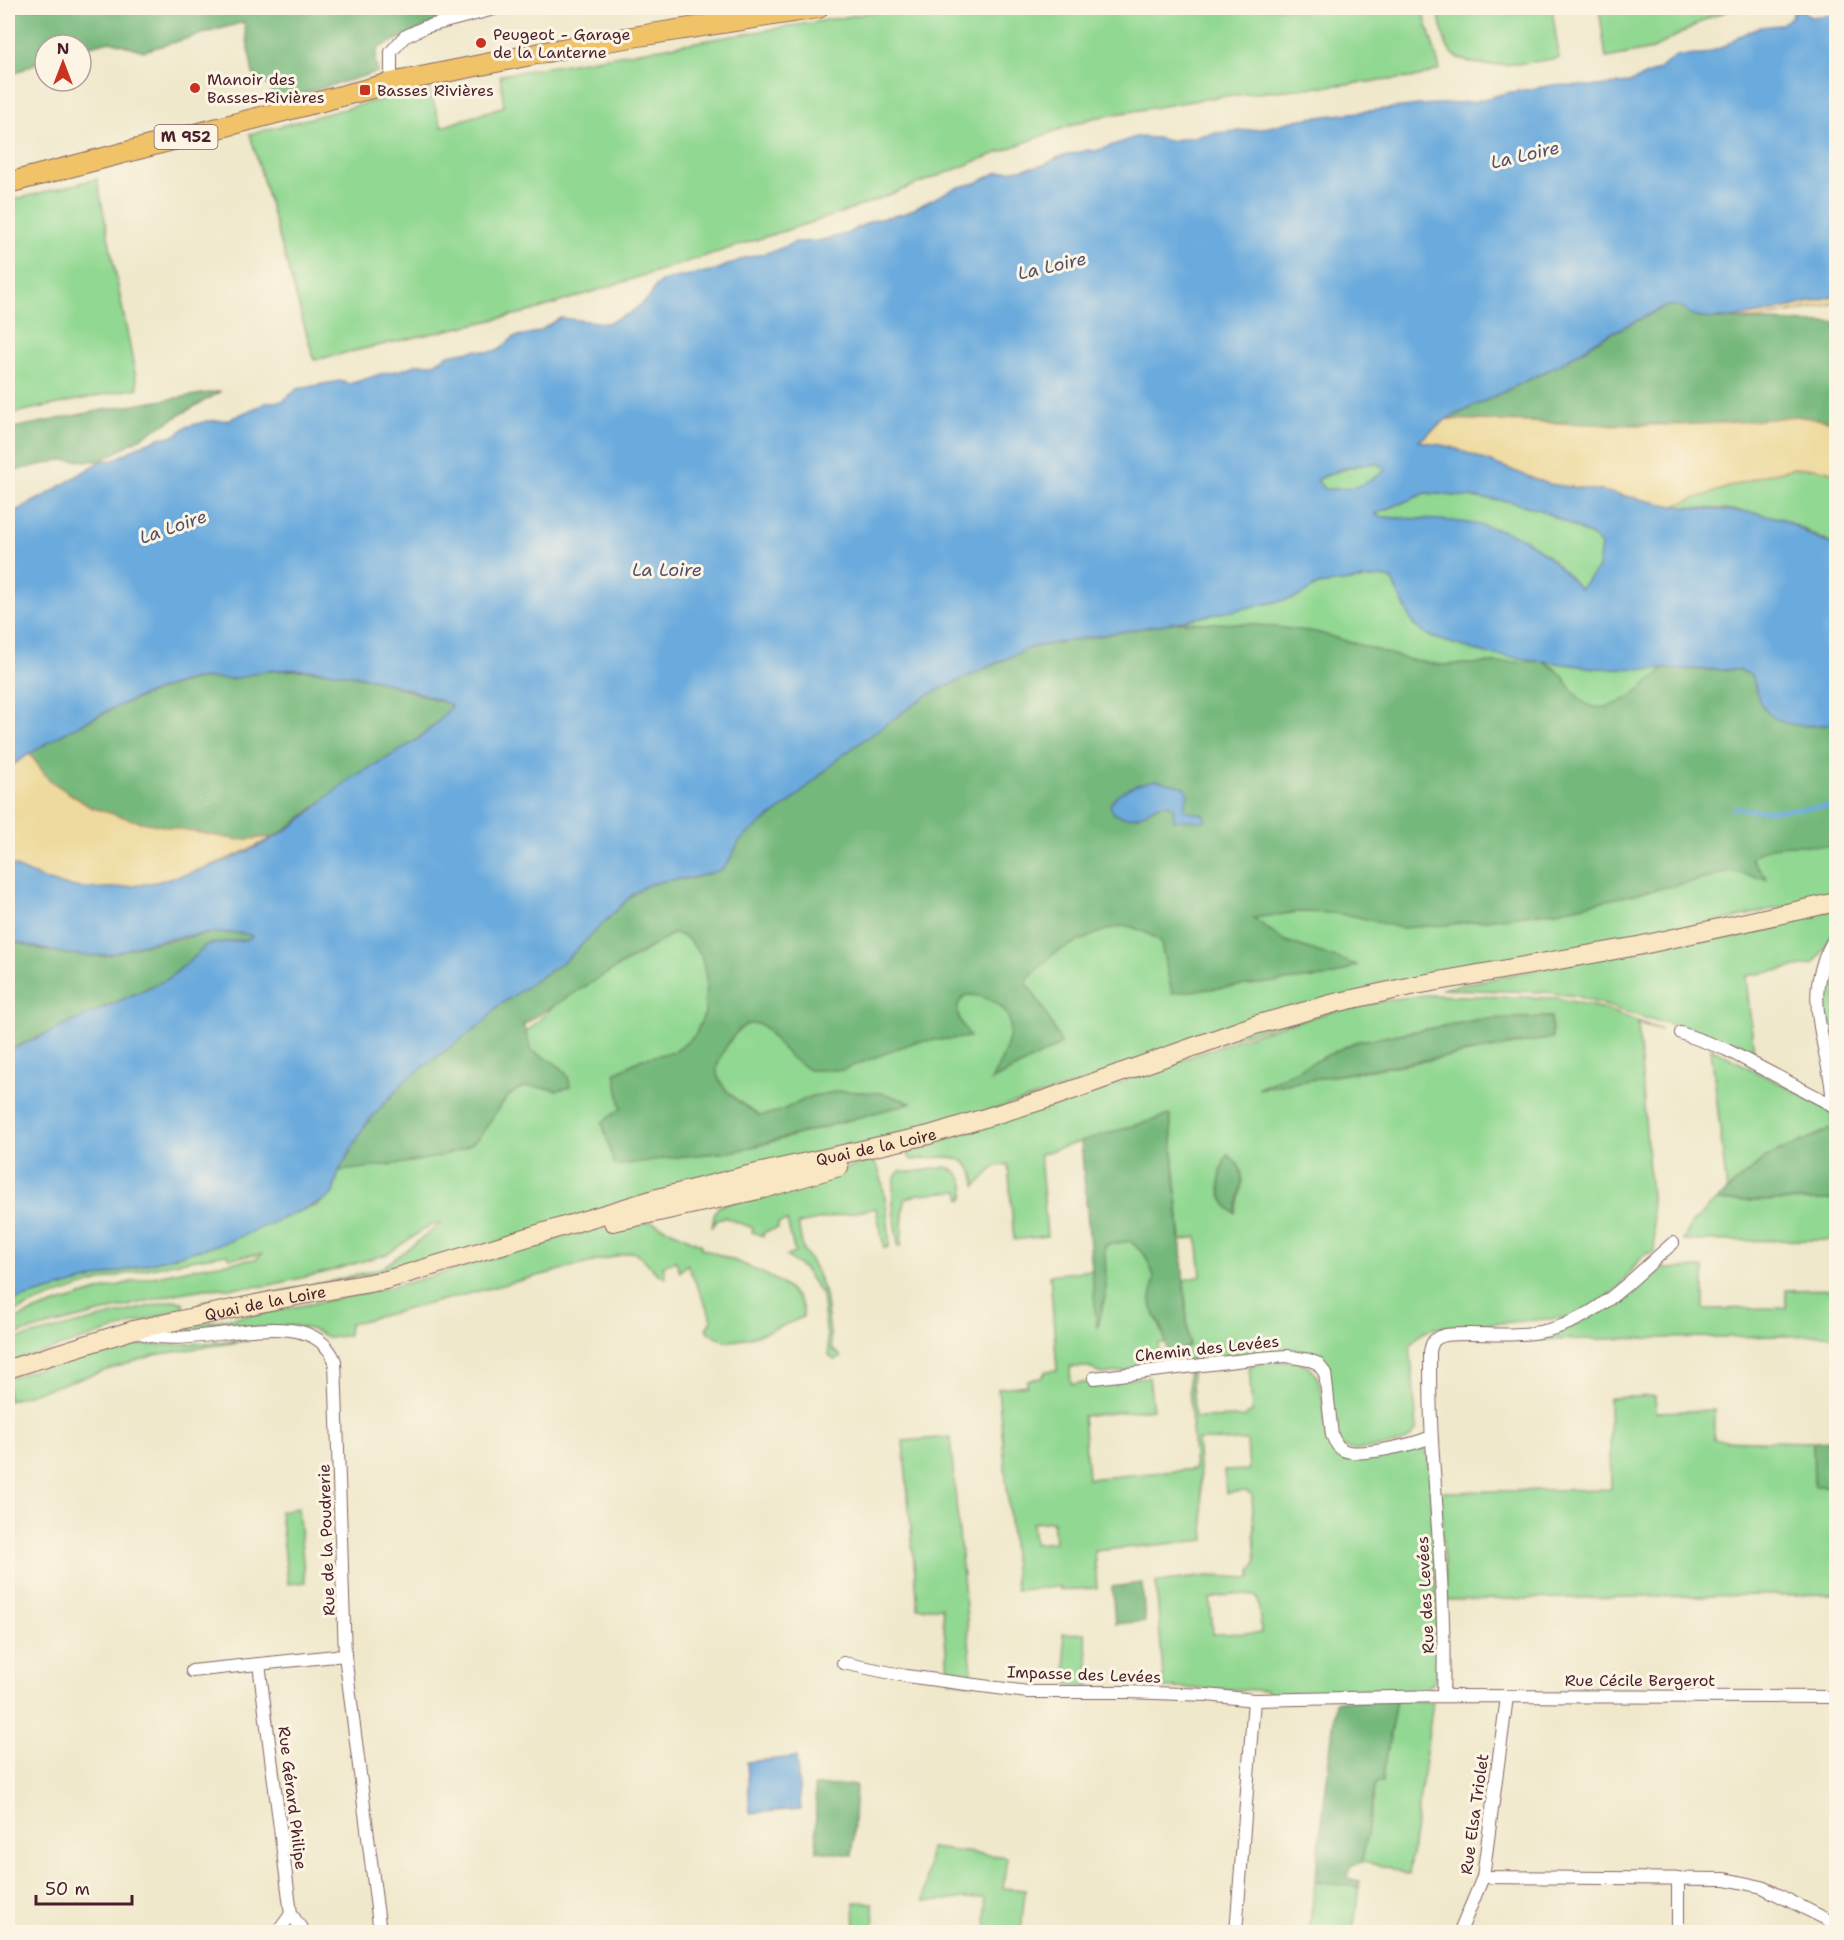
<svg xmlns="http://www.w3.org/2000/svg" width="1844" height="1940" font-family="'Shantell Sans',sans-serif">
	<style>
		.green { fill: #91d892; stroke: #6e7c5e; stroke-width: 1.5; fill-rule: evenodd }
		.forest { fill: #74b87c; stroke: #5f6c54; stroke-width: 1.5 }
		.sand { fill: #eeda9e; stroke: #9c7c64; stroke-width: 1.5 }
		.water { fill: #6aaadd; stroke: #5a6484; stroke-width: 1.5; fill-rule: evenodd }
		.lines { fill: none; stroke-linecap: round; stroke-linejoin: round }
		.stream { stroke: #6aaadd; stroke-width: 4 }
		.minor-casing { stroke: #846563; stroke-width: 14 }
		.secondary-casing { stroke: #846563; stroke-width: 20 }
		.primary-casing { stroke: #846563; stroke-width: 22 }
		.minor { stroke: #fff; stroke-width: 12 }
		.secondary { stroke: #f9e7c3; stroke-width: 18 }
		.primary { stroke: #f1c369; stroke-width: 20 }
		.poi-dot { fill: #c8321e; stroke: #fcf5e5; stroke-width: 2 }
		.labels { text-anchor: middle; stroke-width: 6; stroke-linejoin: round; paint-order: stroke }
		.shield { fill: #fcf5e5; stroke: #7f5f63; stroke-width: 1.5 }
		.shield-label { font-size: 15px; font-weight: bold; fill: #4a1f2b }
		.poi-label { font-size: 16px; fill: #4a1f2b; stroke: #fcf5e5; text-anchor: start }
		.street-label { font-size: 16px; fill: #4a1f2b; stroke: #fcf5e5 }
		.water-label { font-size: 18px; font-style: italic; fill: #555069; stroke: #fcf5e5 }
	</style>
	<rect width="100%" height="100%" fill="#fcf5e5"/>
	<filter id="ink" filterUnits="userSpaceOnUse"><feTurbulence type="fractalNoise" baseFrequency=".0167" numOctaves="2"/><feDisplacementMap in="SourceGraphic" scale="12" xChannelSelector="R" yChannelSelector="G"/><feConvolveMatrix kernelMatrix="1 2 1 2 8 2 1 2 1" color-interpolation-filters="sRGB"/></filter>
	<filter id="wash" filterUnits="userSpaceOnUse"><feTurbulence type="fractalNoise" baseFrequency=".008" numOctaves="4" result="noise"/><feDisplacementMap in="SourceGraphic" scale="24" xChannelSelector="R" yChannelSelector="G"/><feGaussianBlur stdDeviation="1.35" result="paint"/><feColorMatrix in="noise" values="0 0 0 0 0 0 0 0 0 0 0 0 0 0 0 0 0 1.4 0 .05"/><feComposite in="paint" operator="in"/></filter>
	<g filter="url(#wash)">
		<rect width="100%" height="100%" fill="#efe8cb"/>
		<g class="green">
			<path d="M899,8H1422L1440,69L1419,77L1216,97L1093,118L1052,132L850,210L532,311L314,360L250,134L428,87L442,127L504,106L500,75Z"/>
			<path d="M1437,8H1552L1559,58C1532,62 1465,76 1448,48C1443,39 1440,18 1437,8Z"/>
			<path d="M1599,8H1735L1708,18L1653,49L1606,58Z"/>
			<path d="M97,179L138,388L8,414V201Z"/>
			<path d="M1376,463L1386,470C1361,488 1355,490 1324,489L1317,480C1337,470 1354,465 1376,463Z"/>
			<path d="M1794,468H1815L1836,473V545C1817,539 1800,525 1781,519C1747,508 1708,509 1673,506L1764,475Z"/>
			<path d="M1426,493L1508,501L1541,510L1590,535L1601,545L1598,568L1597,570L1836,631V895L1699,926L1443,974L992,1110L397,1270L198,1307L200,1303L210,1300L277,1292L333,1281L382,1268L442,1223L429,1226L387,1254L323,1273L266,1286L204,1289L179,1293L8,1336V1323C33,1310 59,1303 85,1295C144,1277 196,1266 256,1259L262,1254L229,1258L228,1254C155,1264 75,1284 8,1315V1302L228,1242L291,1214L316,1206L333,1193L339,1171L374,1166L488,1068L638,927L1156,535L1549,557C1508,520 1433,520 1381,517L1375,514ZM910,1103L764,1144L736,1151L699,1155Z"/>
			<path d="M1836,908V930L1814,964L1746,976L1754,1053L1744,1049L1743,1045L1737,1042L1734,1044L1707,1033L1642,1017L1576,996L1543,992L1441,989Z"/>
			<path d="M1836,938V1030L1824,1031C1822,999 1821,966 1836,938Z"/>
			<path d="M1427,995L1557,998L1605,1009L1661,1030L1638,1023L1655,1251L1646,1254L1640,1259L1619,1287L1605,1299L1573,1317L1436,1328L1424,1331L1410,1345L1417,1429C1409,1442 1400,1444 1386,1446C1374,1448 1361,1451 1349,1449C1318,1443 1345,1375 1317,1359L1279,1351L1191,1361L1146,1364L1147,1368L1103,1374L1098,1373L1089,1367H1070L1071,1384L1149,1377L1153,1409L1083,1416L1088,1479L1195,1469L1188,1372H1191L1195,1418L1246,1417L1247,1414L1252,1413L1249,1365C1265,1363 1289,1357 1304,1364C1339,1381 1308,1452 1346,1457C1360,1458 1387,1455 1401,1452C1405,1451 1409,1448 1414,1447C1420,1446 1425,1450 1429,1455L1440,1665C1438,1679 1432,1687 1418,1691L1271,1695L1265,1690L1164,1688L1156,1582L1208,1576L1251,1578V1569L1256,1564L1252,1495L1246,1491L1226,1493L1224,1471L1249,1470L1247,1441L1197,1440L1205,1540L1094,1551L1097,1588L1060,1590L1059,1587L1016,1590L998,1388L1027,1385V1380L1041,1378L1046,1371L1057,1370L1050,1275L1092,1270L1098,1327L1106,1292L1105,1245L1130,1241L1145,1255L1151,1268L1154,1278L1151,1299L1152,1308L1167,1343H1158L1159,1356H1168L1189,1345L1184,1280L1201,1276L1197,1237L1181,1241L1170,1115L1040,1154L1047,1236L1014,1240L1008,1164L995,1167L976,1186C972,1147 937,1158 912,1160L906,1153L914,1146C974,1129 1033,1113 1092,1093C1201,1054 1310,1006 1427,995ZM1551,1017L1552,1038L1407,1064L1260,1088L1355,1042L1482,1019ZM1227,1155C1250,1168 1242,1191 1234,1212C1215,1200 1218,1173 1227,1155ZM1053,1521L1055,1542L1034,1544L1032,1523ZM1233,1594L1255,1596L1258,1599L1261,1633L1213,1634L1210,1599Z"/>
			<path d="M1711,1048L1831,1110L1833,1128L1764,1158L1727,1191Z"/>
			<path d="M868,1162H874C884,1170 890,1232 889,1247L884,1248L876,1208L798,1224L803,1249L815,1269L825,1294L832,1349L840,1355V1358L834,1360L829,1355L822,1295L804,1269L786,1256L795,1253L787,1221L778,1223V1228L764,1232L763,1236L752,1232L753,1228L724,1217L718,1219L712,1227L715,1212L719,1206Z"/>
			<path d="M946,1167C961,1171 967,1184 964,1198L961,1200L959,1191L920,1194L904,1199L901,1246H898C896,1229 886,1181 900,1171L912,1172Z"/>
			<path d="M1836,1200V1240L1683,1241L1692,1223L1716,1201Z"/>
			<path d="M652,1222L702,1245L701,1248C726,1258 809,1283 803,1317C787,1324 743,1343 726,1341C718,1339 712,1335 706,1329L712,1319L687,1264L680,1272L676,1261L663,1266L666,1278C650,1273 647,1256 632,1252L349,1324L348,1335L330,1338L310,1329L293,1326L190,1332L189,1330L192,1325C266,1312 341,1300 414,1281C494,1260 569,1228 652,1222Z"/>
			<path d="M1704,1268V1309L1786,1308V1290L1836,1289V1335L1541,1340L1543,1336L1579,1323L1654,1269Z"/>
			<path d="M175,1300L184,1303V1308L8,1363V1341Z"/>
			<path d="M249,1340L155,1355L8,1401V1378L117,1345H173Z"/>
			<path d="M1655,1396L1656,1412L1714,1410V1440L1813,1442L1814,1486H1836V1594L1446,1600L1440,1492L1611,1489L1609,1398Z"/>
			<path d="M950,1437L973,1684L949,1680L942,1607L918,1608L903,1441Z"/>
			<path d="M298,1508L305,1582L288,1584L280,1511Z"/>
			<path d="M1085,1633L1090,1686L1068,1685L1063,1634Z"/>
			<path d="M1396,1699L1433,1702L1409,1875L1388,1867L1362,1862L1376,1782L1382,1783Z"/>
			<path d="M930,1848L1007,1857L1003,1888L1025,1890L1021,1932H987L985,1898L924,1901Z"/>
			<path d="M1315,1882L1359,1887L1353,1932H1309Z"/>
			<path d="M854,1902L873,1903L874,1932H855Z"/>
		</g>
		<g class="forest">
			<path d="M8,8H450L452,19L425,27L378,48L375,61L378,72L273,102L270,87L253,74L244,22L144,51L110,41L81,48V45H45V58L8,77Z"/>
			<path d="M1677,305L1699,318L1811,323L1836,322V422L1795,416L1756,422L1704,424H1613L1447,419L1561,364L1601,338L1667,306Z"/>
			<path d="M221,391L101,461L61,460L8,472V429L102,410Z"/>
			<path d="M1176,622L1251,624L1316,632L1407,659L1440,665L1543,661C1568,675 1562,680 1579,698C1604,726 1645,685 1664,669L1739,670L1752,675L1760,701L1767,712L1805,726L1836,724V846C1808,847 1775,838 1751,858L1767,879L1729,871L1709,878L1557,911L1446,925L1400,928L1355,916L1331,913L1299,912L1254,918L1283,940L1357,965L1333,976L1172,993L1160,940C1149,935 1138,927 1126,926C1112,925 1065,947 1052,955C1043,963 1034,972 1026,982L1043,1008L1062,1044L991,1081C1002,1058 1024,1022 997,1004C986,997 979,995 966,995C949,1009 961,1022 970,1037L915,1042L842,1070H809L789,1056L762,1025C758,1024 753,1023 749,1024C736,1027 715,1060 717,1073C721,1092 745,1106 760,1116L780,1111L812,1096L841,1091L883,1093L911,1103L736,1151L667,1158L615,1166L602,1122L621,1109L615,1073L642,1059L676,1051L695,1035L705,1013L706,977L701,955L687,938L674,933C624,964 572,993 523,1025L532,1051C548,1060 570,1066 570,1087C566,1088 561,1090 557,1090C543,1089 530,1083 517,1090C498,1101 491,1125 476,1140C456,1161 370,1167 339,1171L366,1124L406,1080L484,1022L497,1007L567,959L632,895L647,885L668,880L692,878L721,870L729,861L739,842L755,828L791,802L840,757L926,696L1029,648Z"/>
			<path d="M302,670L340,673L376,680L452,705L443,718L408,747L349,780L286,830L274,837L238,840L136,821L90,807L49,780L29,753L46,742L118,706L167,687L197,679L237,678L263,671Z"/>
			<path d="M212,933H243L253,936L249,939L206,945L199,953L168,979L8,1051V940L47,951L104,956L142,945Z"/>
			<path d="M1551,1017L1552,1038L1258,1089L1355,1042L1482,1019Z"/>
			<path d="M1831,1110L1836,1113V1200L1716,1201L1764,1158L1833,1128Z"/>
			<path d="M1170,1115L1189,1346L1168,1356L1163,1331L1152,1308L1151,1299L1154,1278L1151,1268L1145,1255L1130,1241L1105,1245L1106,1292L1097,1329L1081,1141Z"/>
			<path d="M1227,1155C1251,1169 1240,1190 1235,1213C1215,1200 1218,1174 1227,1155Z"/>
			<path d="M1836,1441V1486H1814L1813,1442Z"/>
			<path d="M1142,1583L1145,1621L1115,1624L1112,1587Z"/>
			<path d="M1396,1699L1382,1783L1376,1782L1362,1862L1350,1866L1347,1879L1360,1881L1359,1887L1315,1882L1336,1701Z"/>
			<path d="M856,1785L852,1855L817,1851L815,1786Z"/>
		</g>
		<g class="sand">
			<path d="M1836,295V303L1758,319H1730Z"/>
			<path d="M1795,416L1836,422V473L1815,468H1794L1764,475L1673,506L1601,491L1548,484L1451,447L1419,441L1447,419C1562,423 1680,432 1795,416Z"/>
			<path d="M29,753L49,780L90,807L136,821L238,840L274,837C211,869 134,899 63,885C45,881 24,871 8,863V768Z"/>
		</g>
		<g class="water">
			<path d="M1795,8H1801L1810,17L1836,14V295C1799,305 1740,322 1702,318C1687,317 1686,304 1667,306L1601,338L1561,364L1447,419L1419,441L1451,447L1548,484L1601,491L1673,506L1757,513L1783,519L1820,540L1836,545V724C1810,726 1775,731 1760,702C1756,694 1755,683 1752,675L1739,670L1594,668L1487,654L1431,637L1414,626L1392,580L1383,577L1318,585L1296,598L1176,622L1029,648L926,696L840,757L791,802L755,828L739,842L729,861L721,870L692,878L668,880L647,885L632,895L567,959L497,1007L484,1022L406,1080L366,1124L339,1171L333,1193L327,1199L228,1242L8,1302V1051L168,979L199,953L206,945L249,939L252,936C230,927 163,939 139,945C127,949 115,955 103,955C71,958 38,948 8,940V863C24,871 45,881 63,885C132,899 226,867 285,831C308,817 327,795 349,780C384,757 428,742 451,705C393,681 328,664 264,671C255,672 247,676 238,678C225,680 210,677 197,679C179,682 161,689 145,695C96,714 51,739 8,768V515L48,494L101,461L114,460L137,447L159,438L176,435L186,427L207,421L228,420L268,402L283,401L297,389L340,381L349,384L381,374L401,370L418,364H434L448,355L476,350L489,352L499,350L514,337L538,332L560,318L607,323L630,313L649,298L656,286L664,280L716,270L745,258L774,251L796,242L818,241L846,234L871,221L906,213L955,188L976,183L996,173L1044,165L1059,157L1088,150L1096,151L1136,137L1157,138L1169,141L1214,133L1260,129L1301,119L1419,105L1473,102L1506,93L1554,85L1596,86L1629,83L1658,70L1676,56L1701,55L1723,47L1739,36L1760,27L1780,25L1792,17ZM1376,463L1386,470C1363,487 1352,490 1324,489L1317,480C1336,469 1354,465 1376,463ZM1426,493L1508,501L1541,510L1590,535L1601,545L1598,568L1580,589C1563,569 1542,547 1517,536C1475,518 1426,520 1381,517L1375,514Z"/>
			<path d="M1156,780L1185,787L1188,794L1184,809C1189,813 1197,812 1204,815L1205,821L1174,820L1173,806C1154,796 1144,827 1114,814L1110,805C1117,789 1140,783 1156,780Z"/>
			<path d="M796,1757L801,1809L750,1813L747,1762Z"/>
		</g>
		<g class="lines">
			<path class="stream" d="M1733,808L1766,811L1836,806"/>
		</g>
	</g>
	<g filter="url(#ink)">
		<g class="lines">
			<g class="minor-casing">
				<g id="minor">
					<path d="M391,83V52L404,37L425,27L498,8"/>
					<path d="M1681,1033L1725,1049L1836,1107"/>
					<path d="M1832,1105C1833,1091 1830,1076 1827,1063C1817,1013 1808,981 1836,936"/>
					<path d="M134,1330C186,1359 307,1293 335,1361L345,1655L380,1932"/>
					<path d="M1094,1378L1261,1358L1287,1356L1309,1360L1317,1363L1325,1373L1332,1435C1334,1440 1337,1447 1343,1450C1359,1458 1415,1444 1431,1437"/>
					<path d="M843,1663L906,1676L1028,1692H1128L1207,1695L1254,1700"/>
					<path d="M259,1664L291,1914L304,1932"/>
					<path d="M192,1671L345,1655"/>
					<path d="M1443,1696C1446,1611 1437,1525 1432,1440C1430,1411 1430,1382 1430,1353C1431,1342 1435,1337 1446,1335C1475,1332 1504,1337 1533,1333C1593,1325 1630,1280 1673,1243"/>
					<path d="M1483,1877L1725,1879L1762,1887L1836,1924"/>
					<path d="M1678,1878V1932"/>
					<path d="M278,1932L291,1914"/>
					<path d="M1236,1932L1254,1700L1443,1696L1836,1697"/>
					<path d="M1460,1932L1483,1877L1507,1697"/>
				</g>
			</g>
			<g class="secondary-casing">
				<g id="secondary">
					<path d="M613,1222L763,1189L839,1167"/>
					<path id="s1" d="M8,1369L133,1330L275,1300L386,1280L654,1199L748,1175L929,1135L1050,1098L1255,1025L1335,1003L1416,985L1638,946L1836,902"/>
				</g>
			</g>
			<g class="primary-casing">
				<path id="primary" d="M8,183L391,83L581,45L818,8"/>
			</g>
			<use href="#minor" class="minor"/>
			<use href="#secondary" class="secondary"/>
			<use href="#primary" class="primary"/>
		</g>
	</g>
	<g class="poi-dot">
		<circle cx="481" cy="43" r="6"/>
		<circle cx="195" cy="88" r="6"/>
		<rect x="359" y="84" width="12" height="12" rx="3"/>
	</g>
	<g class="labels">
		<rect class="shield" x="154.5" y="125" width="63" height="24" rx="4.5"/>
		<g class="shield-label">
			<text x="186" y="142">M 952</text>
		</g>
		<g class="poi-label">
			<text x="493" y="40">Peugeot - Garage<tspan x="493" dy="18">de la Lanterne</tspan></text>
			<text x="207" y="85">Manoir des<tspan x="207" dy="18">Basses-Rivières</tspan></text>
			<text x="377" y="96">Basses Rivières</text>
		</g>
		<g class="street-label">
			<text dy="6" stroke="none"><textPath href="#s1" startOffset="897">Quai de la Loire</textPath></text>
			<text dy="6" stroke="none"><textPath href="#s1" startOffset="266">Quai de la Loire</textPath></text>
			<text transform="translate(1207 1348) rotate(-6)" y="6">Chemin des Levées</text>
			<text transform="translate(326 1540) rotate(-92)" y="6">Rue de la Poudrerie</text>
			<text transform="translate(1425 1595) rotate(-93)" y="6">Rue des Levées</text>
			<text transform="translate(1084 1674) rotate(2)" y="6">Impasse des Levées</text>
			<text x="1640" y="1686">Rue Cécile Bergerot</text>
			<text transform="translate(293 1798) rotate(83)" y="6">Rue Gérard Philipe</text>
			<text transform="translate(1474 1814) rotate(-82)" y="6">Rue Elsa Triolet</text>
		</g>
		<g class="water-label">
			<text transform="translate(1525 155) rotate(-13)" y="6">La Loire</text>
			<text transform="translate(1052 266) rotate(-13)" y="6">La Loire</text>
			<text transform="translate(173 527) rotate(-19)" y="6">La Loire</text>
			<text x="667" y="576">La Loire</text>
		</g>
	</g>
	<rect width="1844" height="1940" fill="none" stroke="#fcf5e5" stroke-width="30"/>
	<g transform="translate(63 63)"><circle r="28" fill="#fcf5e5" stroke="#b59f9b" stroke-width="1.5"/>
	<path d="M0-4.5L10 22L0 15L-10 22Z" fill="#c8321e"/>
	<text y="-9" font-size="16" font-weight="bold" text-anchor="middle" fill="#4a1f2b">N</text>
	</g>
	<path d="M36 1895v9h96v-9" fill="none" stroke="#4a1f2b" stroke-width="3"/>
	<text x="45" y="1895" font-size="18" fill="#4a1f2b" stroke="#fcf5e5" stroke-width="4.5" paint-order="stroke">50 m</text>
</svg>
